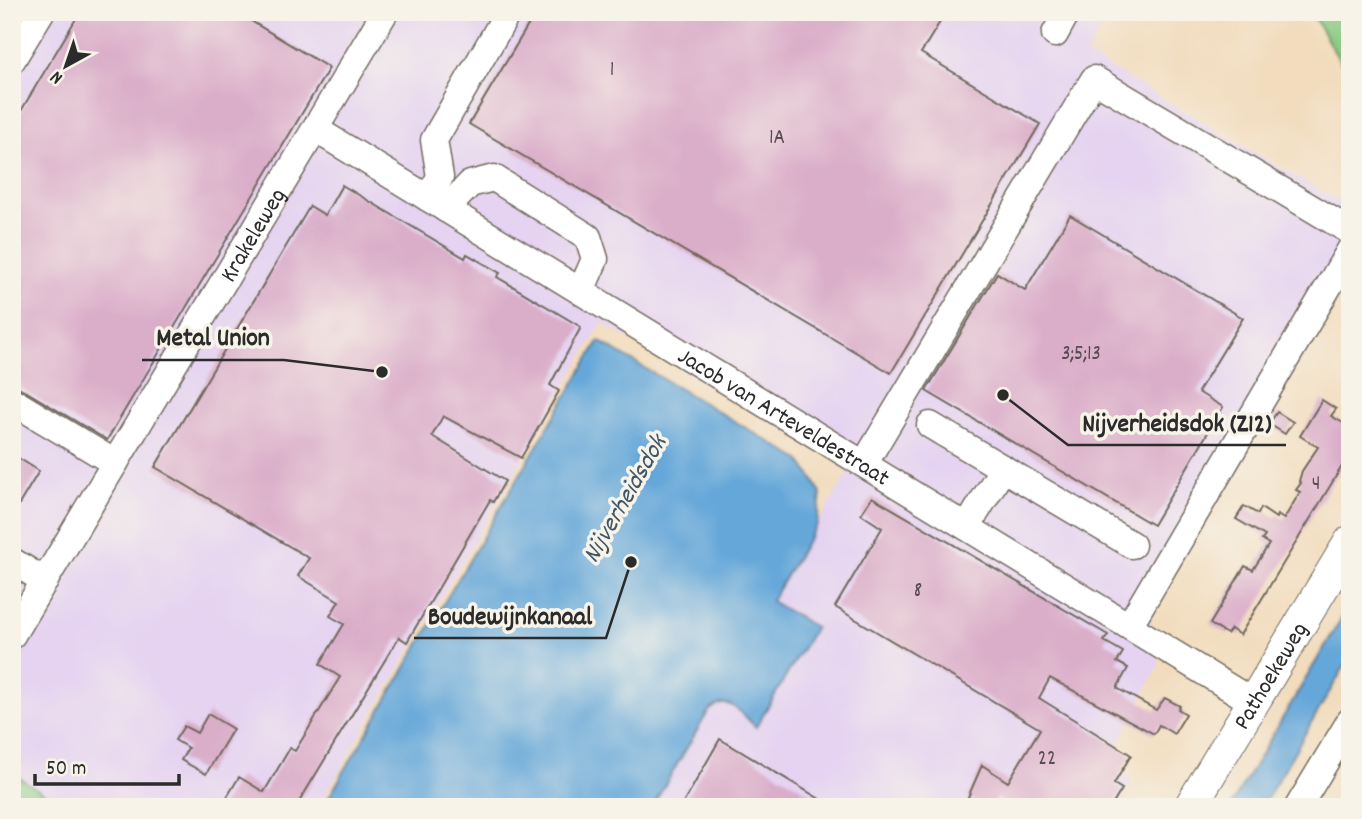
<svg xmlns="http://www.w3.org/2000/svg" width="1362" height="819" font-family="Dekko,sans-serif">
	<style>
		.built { fill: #e5d3f1 }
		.green { fill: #86c881; stroke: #587a56; stroke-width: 2 }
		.water { fill: #65a7d9; stroke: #486982; stroke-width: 2 }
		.building { fill: #daadc9 }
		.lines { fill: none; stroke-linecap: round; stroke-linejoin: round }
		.minor-casing { stroke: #71695e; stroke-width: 29 }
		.major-casing { stroke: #71695e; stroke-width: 34 }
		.minor { stroke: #fff; stroke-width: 26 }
		.major { stroke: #fff; stroke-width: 32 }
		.labels { text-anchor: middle; stroke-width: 7; stroke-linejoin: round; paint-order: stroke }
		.number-label { font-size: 21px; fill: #574c52 }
		.street-label { font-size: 24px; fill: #2b2b2b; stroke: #f7f3e8 }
		.water-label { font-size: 26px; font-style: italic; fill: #3f5668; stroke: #f7f3e8 }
		.leader { fill: none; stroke: #2b2b2b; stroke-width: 2.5 }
		.callout-dot { fill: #2b2b2b; stroke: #f7f3e8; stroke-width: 2.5 }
		.callout-label { font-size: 26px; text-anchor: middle; font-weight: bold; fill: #2b2b2b; stroke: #f7f3e8; stroke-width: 7; stroke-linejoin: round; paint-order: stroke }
	</style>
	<rect width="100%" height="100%" fill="#f7f3e8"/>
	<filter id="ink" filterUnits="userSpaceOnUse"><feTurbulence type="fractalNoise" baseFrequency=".0143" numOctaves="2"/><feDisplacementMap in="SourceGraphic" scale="14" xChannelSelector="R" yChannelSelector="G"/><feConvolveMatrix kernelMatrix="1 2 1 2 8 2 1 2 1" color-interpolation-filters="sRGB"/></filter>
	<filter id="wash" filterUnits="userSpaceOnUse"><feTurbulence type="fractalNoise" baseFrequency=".00686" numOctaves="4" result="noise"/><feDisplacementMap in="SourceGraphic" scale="28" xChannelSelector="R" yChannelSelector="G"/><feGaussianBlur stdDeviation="1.57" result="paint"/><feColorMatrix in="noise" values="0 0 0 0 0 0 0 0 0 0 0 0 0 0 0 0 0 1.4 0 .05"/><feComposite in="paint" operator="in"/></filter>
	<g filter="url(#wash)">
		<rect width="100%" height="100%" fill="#f2dcbd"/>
		<path class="built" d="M19,12H1109L1086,54L1350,208V276L1149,613L1159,665L1107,765L1133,779L1117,807H650L851,468L602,323L318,807H12V24Z"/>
		<g class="green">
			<path d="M1311,12H1350V78Z"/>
			<path d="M12,773L65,807H12Z"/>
		</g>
		<g class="water">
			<path d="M599,341L800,460L813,479L821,494L817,524L771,601L815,627L756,727C740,713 729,692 708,712L652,807H323Z"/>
			<path d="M1350,604V657L1262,807H1230Z"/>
		</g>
		<g id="blocks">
			<g class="building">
				<path d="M80,12H236L329,68L107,440L20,388L12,385V126Z"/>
				<path d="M536,12H946L921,53L1040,124L891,373L469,124Z"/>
				<path d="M342,185L465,258L467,254L500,273L497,277L581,327L550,385L559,391L521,458L443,416L432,436L505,481L493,502L490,500L407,642L399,637L296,807H221L239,777L264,792L290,748L295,751L340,677L320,664L344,624L330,616L339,601L298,576L309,558L155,467L310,206L325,215Z"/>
				<path d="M1070,215L1243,318L1198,392L1223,407L1153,525L926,391L997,273L1025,290Z"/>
				<path d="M1322,400L1336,409L1331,416L1350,427V453L1240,635L1231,629L1227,634L1210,624L1245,566L1253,570L1269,544L1262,540L1265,536L1236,519L1244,506L1258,514L1261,508L1276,518L1277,515L1284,519L1300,492L1296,490L1301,483L1299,481L1302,471L1318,447L1300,436Z"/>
				<path d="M1277,412L1293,422L1285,434L1269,424Z"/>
				<path d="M12,454L39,471L12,516Z"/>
				<path d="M872,497L1108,635L1104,641L1123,652L1117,662L1128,668L1117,688L1156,710L1165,698L1180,706L1178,709L1186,714L1174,734L1159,725L1154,734L1050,678L1039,698L1131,755L1114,784L1122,789L1111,807H1012L997,797L991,807H984L968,797L982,765L1008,782L1040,729L835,607L882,528L861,514Z"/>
				<path d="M208,714L233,729L206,774L181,760L188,748L175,740L184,726L197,733Z"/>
				<path d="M720,739L833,807H681Z"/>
			</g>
		</g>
	</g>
	<g filter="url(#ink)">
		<use href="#blocks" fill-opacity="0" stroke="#71695e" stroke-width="2"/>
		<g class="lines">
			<g class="minor-casing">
				<g id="minor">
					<path d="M1055,34L1067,12"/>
					<path d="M12,60L41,12"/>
					<path id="s1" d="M315,129L1253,702"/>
					<path d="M428,198L440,177L434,140L508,12"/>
					<path d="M446,209L470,184L494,178L588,237L595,259L581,291"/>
					<path d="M12,401L115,463"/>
					<path d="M930,425L1132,545"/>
					<path d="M864,464L1094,79L1350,231"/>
					<path d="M967,527L1003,468"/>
					<path d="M12,561L45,581"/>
					<path d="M1129,626L1350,250"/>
					<path id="s2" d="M12,635L385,12"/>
					<path d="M1298,807L1350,721"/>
				</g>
			</g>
			<g class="major-casing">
				<g id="major">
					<path id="s3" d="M1190,807L1350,542"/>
				</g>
			</g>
			<use href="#minor" class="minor"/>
			<use href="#major" class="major"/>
		</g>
	</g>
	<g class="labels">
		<g class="number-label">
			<text x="612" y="75">1</text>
			<text x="777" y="143">1A</text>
			<text x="1081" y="359">3;5;13</text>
			<text x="1316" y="489">4</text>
			<text x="918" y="596">8</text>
			<text x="1047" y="764">22</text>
		</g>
		<g class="street-label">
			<text dy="8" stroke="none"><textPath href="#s2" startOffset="467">Krakeleweg</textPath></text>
			<text dy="8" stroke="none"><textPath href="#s1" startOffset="550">Jacob van Arteveldestraat</textPath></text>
			<text dy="8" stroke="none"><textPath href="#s3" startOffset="154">Pathoekeweg</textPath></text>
		</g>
		<g class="water-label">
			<text transform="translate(623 498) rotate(-60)" y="9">Nijverheidsdok</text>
		</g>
	</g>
	<path class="leader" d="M382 372L284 360H142M1003 395L1068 445H1286M631 562L606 638H414"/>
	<g class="callout-dot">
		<circle cx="382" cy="372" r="7"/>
		<circle cx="1003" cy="395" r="7"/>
		<circle cx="631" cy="562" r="7"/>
	</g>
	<g class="callout-label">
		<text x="213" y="345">Metal Union</text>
		<text x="1177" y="431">Nijverheidsdok (Z12)</text>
		<text x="510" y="624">Boudewijnkanaal</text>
	</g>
	<rect width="1362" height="819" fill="none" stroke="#f7f3e8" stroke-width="42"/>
	<g transform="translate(66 66) rotate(220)" stroke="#f7f3e8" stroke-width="5" paint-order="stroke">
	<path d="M0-5L12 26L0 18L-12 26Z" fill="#2b2b2b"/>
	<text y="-10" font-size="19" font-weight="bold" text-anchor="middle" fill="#2b2b2b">N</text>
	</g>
	<path d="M35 774v10h144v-10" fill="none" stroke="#2b2b2b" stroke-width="3.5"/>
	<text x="46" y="774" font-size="21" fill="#2b2b2b" stroke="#f7f3e8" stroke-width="5" paint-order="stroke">50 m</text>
</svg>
